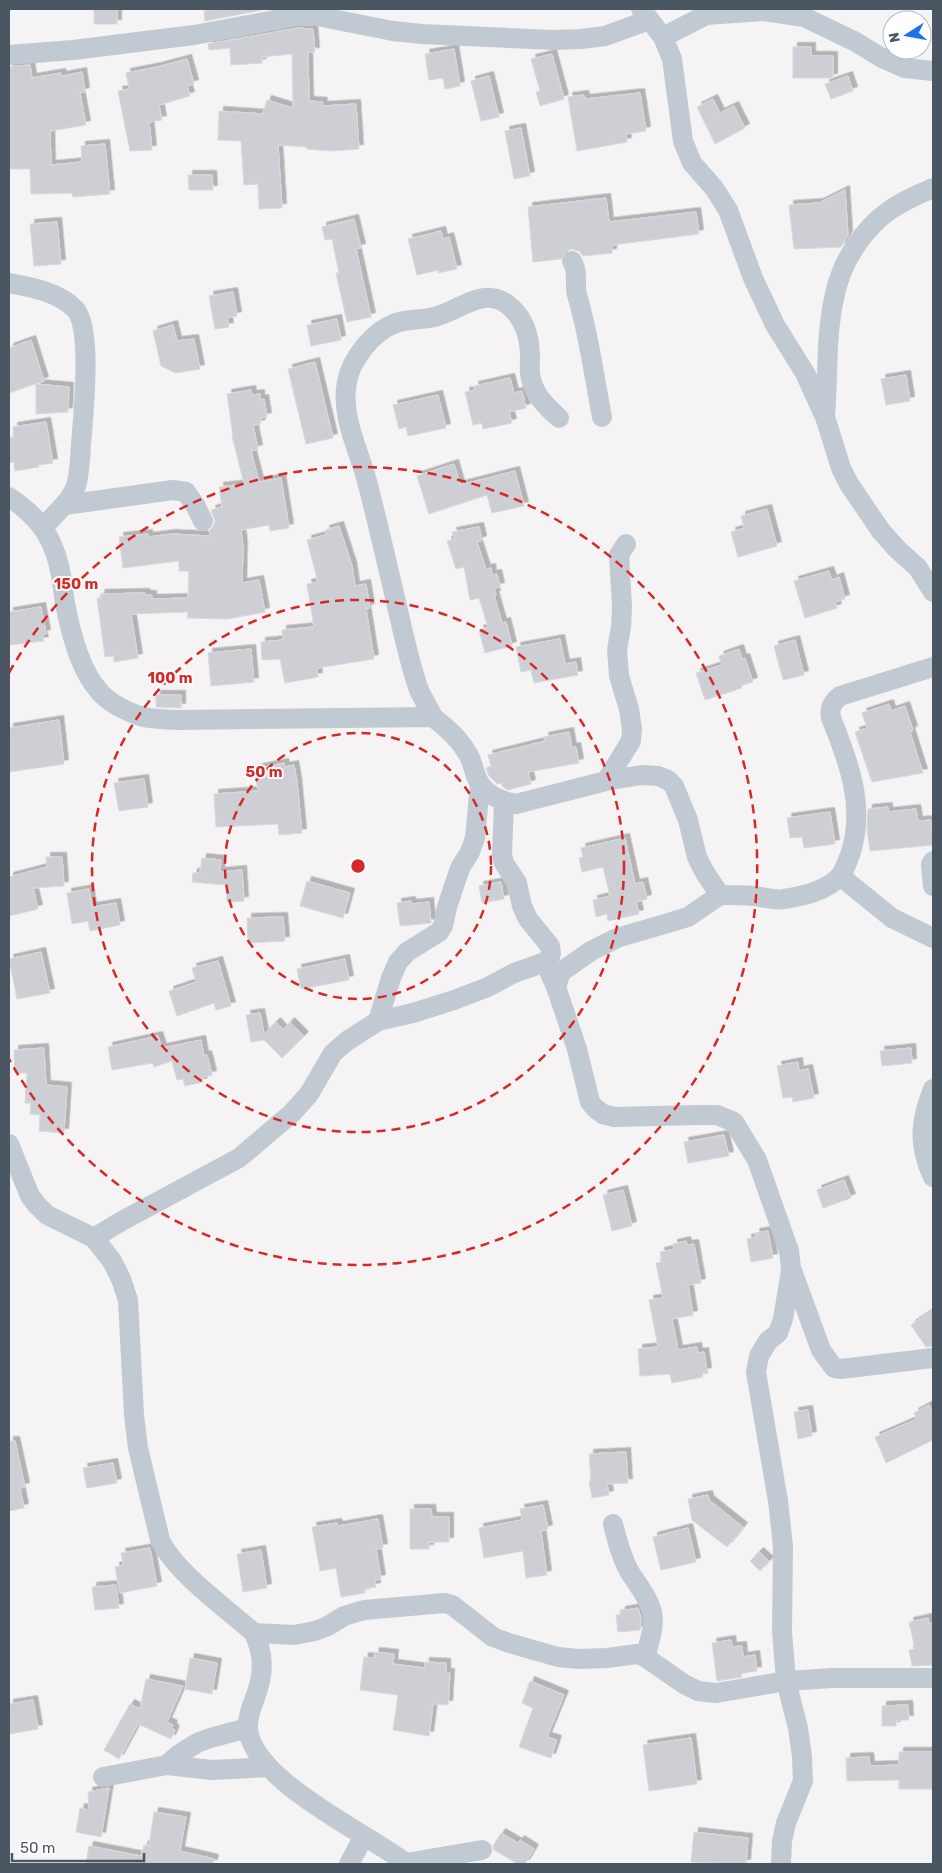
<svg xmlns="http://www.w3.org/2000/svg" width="942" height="1873" font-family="Rubik,sans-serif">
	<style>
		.building { fill: #cdcfd5; stroke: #d7d9de; filter: url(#shadow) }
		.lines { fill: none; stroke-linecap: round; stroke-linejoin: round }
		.street { stroke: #c1cad2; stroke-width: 20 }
		.ring { fill: none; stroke: #d62828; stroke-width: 2.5; stroke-dasharray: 9 6 }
		.centre { fill: #d62828; stroke: #fff; stroke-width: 2.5 }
		.ring-label { font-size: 15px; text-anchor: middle; font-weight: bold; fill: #d62828; stroke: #fff; stroke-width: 4; stroke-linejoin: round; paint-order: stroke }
	</style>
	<defs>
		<filter id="shadow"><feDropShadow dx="4.5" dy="-4.5" stdDeviation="0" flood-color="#0004"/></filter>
	</defs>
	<rect width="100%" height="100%" fill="#f5f3f3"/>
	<g class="building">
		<rect x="94" y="9" width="23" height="15"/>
		<path d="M218,9H261L262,10L205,21L204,11Z"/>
		<path d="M298,28L313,29L315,52H308L309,101L323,102L322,106L356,104L359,149L331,151L307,149V147L278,145L282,208L259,209L258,184L244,185L241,141L218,140L219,111L263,114L267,100L293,108L292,54L262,57V63L231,65L230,48L209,50L208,44Z"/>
		<path d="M793,47H811V56H833V78H793Z"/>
		<path d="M454,49L460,86L445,89L443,78L429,80L425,54Z"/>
		<path d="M552,54L564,99L540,106L536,92L540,91L531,59Z"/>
		<path d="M187,59L194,84L187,86L190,96L159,105L162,120L149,122L152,150L130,151L118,91L129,89L126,73L157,67Z"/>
		<path d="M30,65L32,78L61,73L62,76L82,72L85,92L80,93L86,125L50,131L51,165L82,162L81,146L105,144L110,194L73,197L72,193L31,194L30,169H9V67Z"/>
		<path d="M489,76L499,117L481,121L471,81Z"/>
		<path d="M848,76L853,91L831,99L825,84Z"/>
		<path d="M640,93L646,131L626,134L627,142L577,151L568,97L584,95L585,99Z"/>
		<path d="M713,99L720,113L734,106L745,128L715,144L697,107Z"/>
		<path d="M521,128L530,176L514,179L505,131Z"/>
		<path d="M188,175H212L213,190H189Z"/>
		<path d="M845,190L848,235L841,247L794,249L789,205L819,203Z"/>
		<path d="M606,198L609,222L696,212L699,234L612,245V253L583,256L579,251L572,249L566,251L561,259L533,262L528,207Z"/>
		<path d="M354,219L361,248L356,249L371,317L347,322L336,273H339L332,239L325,240L322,227Z"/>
		<path d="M57,222L61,264L34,266L30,224Z"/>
		<path d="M441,231L443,239L449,237L457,269L438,273V270L417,275L408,239Z"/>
		<path d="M233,292L237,316L227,318L229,327L215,329L209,296Z"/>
		<path d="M337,319L341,340L311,346L307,325Z"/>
		<path d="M173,325L177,341L194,339L200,369L176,373L161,366L153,331Z"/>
		<path d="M31,340L44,381L9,393V348Z"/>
		<path d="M315,362L333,438L306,444L288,369Z"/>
		<path d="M906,375L910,401L886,405L881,379Z"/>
		<path d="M510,378L514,393L522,391L526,408L509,412L512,423L483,429L482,423L473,425L465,392L475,390L474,386Z"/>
		<path d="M36,384L69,387L68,412L36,414Z"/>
		<path d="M251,390L252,395L260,394V400L264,399L267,417L260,418L261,424L253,425L258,449L251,451L259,482L281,478L289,528L270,531L269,525L241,530L243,547L242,583L259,580L265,612L227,619L187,618L188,612L131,614L138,658L114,662V656L105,657L97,598H101L100,594L145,593L146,595H152V599L188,598L189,571H179V561L123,568L119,537L148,534V537L172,534L210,536L209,531L213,527L215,521L211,510L222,507L219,487L244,484L232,436H233L227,394Z"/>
		<path d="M438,395L446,428L408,436L406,427L399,429L393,405Z"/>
		<path d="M46,422L53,463L38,465L39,467L15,471L14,462L9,463V438L14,437L13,427Z"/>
		<path d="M454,464L460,485L515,471L524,506L492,513L487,495L429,514L417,476Z"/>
		<path d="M767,509L777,546L738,557L731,532L744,528L741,516Z"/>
		<path d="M339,526L352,566L355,586L366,584L370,608L366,609L374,659L323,667L317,669L318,677L285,683L280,659L262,660L261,642L283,640L282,630L314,627L307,584L318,582L307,540L326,535L325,530Z"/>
		<path d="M479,527L482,540L477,542L486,569L491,568L492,575L497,574L500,587L494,588L496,595H494L502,623L506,622L512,646L485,653L479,630L488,627L479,598L470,600L464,567L456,569L447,541L455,539L452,532Z"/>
		<path d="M829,571L832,580L839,577L845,599L835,602L837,608L805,618L794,581Z"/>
		<path d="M41,607L46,634L42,635L44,641L9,645V612Z"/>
		<path d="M560,639L565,664L576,662L578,675L534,683L531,670L521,672L516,647Z"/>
		<path d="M795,640L804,675L783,680L774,646Z"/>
		<path d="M251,649L254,682L211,686L208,653Z"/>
		<path d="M739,649L742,659L745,658L753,682L741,685L742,688L705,700L696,673L722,665L719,656Z"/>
		<path d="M156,695H181V708L156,707Z"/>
		<path d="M889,704L891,711L905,706L913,730L910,732L923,773L872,782L855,732L867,728L862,713Z"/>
		<path d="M59,720L64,764L9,772V728Z"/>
		<path d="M569,732L572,748L576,747L579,763L528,772L531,784L508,790L503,787L501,783L497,784L489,776L486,768L491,766L488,755L545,741L544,737Z"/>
		<path d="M284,763L285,767L294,765L297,782L302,833L279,835L278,824L216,827L214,794L258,791L254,769Z"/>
		<path d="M144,779L148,807L119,811L114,783Z"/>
		<path d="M888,807V812L916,809L918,821L931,820L933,845L870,851L867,829L868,809Z"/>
		<path d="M830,812L835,844L804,848L802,837L790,838L787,818Z"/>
		<path d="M625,838L635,884L643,882L647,899L636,902L639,914L608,921L607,914L596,917L593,900L610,896L603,867L582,872L579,858L583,857L581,848Z"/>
		<path d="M46,857H62L64,886L33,888L38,909L9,916V877L47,867Z"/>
		<path d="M202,858L221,860L220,872L242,870L244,901L227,902L226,885L192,882L193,873H200Z"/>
		<path d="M307,881L350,893L343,918L300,906Z"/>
		<path d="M501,882L504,899L482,903L479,886Z"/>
		<path d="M89,889L92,907L116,903L120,925L90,931L88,921L72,924L67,893Z"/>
		<path d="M411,901V904L429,902L431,923L400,926L397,903Z"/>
		<path d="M283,917L285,941L248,943L247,918Z"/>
		<path d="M41,952L50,993L17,999L9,959Z"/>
		<path d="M345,959L349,980L301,989L297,969Z"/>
		<path d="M218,961L231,1006L216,1010L214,1003L177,1016L169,991L196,982L192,968Z"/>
		<path d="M260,1013L264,1034L276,1022L283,1030L290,1022L304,1036L282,1058L264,1040L251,1042L246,1015Z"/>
		<path d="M158,1036L162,1048L201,1040L204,1056L207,1055L212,1075L202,1077L203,1082L185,1086L183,1079L177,1080L172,1061L154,1067L153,1063L112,1070L108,1047Z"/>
		<path d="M44,1048L46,1085L67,1087L64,1133L39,1131L40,1115L30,1114L31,1103H25L27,1073H15L14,1050Z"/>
		<path d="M911,1048L912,1063L882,1066L880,1051Z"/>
		<path d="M798,1062L799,1071L808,1069L814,1098L793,1102L792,1097L783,1098L777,1066Z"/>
		<path d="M724,1135L729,1156L688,1163L684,1142Z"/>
		<path d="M844,1180L851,1198L823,1208L817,1190Z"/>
		<path d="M623,1190L632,1226L612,1231L603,1195Z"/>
		<path d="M768,1231L773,1258L751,1262L747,1239L756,1237L755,1233Z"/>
		<path d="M686,1241L687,1245L694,1244L701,1283L688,1285L693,1315L672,1319L678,1350L697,1347L698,1353L704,1352L707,1372L702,1373L703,1377L672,1383L670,1374L640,1376L638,1349L658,1347L649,1300L663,1298L656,1263L662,1262L660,1252L674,1249L673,1244Z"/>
		<path d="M933,1310V1346L926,1347L911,1325Z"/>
		<path d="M929,1405L933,1414V1440L886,1463L875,1437L917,1419L914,1413Z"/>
		<path d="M808,1410L812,1436L798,1439L794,1412Z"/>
		<path d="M9,1441H15L25,1487L20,1488L24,1508L9,1511Z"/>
		<path d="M626,1452L628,1483L607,1484L609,1495L592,1498L589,1481H591L589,1454Z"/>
		<path d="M113,1463L117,1483L87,1488L83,1468Z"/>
		<path d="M708,1495L709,1500L743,1527L727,1547L692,1520L688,1499Z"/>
		<path d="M543,1505L548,1529L541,1531L547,1575L526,1578L523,1551L484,1558L479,1528L522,1520L520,1509Z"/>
		<path d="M410,1509H431L432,1517H449V1542H429V1549H410Z"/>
		<path d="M378,1519L383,1548L376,1549L381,1579L375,1580L376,1587L364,1589L365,1593L341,1597L336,1568L320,1571L312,1527L337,1523L338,1526Z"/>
		<path d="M688,1528L696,1562L661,1570L653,1537Z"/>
		<path d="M150,1548L157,1586L120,1593L115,1567L123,1565L121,1553Z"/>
		<path d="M261,1550L267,1588L243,1592L237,1554Z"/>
		<path d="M759,1552L769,1561L760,1571L750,1561Z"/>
		<path d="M116,1585L119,1608L95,1610L92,1587Z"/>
		<path d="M638,1608L641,1618L640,1630L618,1632L616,1615L621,1614V1611Z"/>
		<path d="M928,1618L929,1624L933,1623V1665L912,1666L909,1650L915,1649L909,1622Z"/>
		<path d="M731,1640L732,1647L742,1646L743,1657L755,1655L757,1671L741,1673L742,1677L717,1681L712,1643Z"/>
		<path d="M375,1652L394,1654L393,1664L425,1668V1662L446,1663V1673H450L448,1705L433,1704L429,1736L393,1730L398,1695L360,1690L364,1657L374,1658Z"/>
		<path d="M190,1658L217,1663L212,1694L185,1689Z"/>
		<path d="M146,1679L183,1686L167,1722L173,1725L172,1728L175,1730L171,1739L138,1724L119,1759L104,1750L130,1704L140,1709Z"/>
		<path d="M530,1681L564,1695L547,1737L557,1740L551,1758L519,1747L533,1708L522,1703Z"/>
		<path d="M33,1700L38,1729L9,1734V1704Z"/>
		<path d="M908,1705L909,1720H896V1726H882V1706Z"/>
		<path d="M691,1738L697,1784L649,1791L643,1745Z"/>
		<path d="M899,1752H933V1789H899V1780L847,1781L846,1758L869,1757L870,1766L899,1765Z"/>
		<path d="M109,1788L101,1837L76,1832L80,1808L89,1810L88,1792Z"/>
		<path d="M154,1812L186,1817L180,1851L214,1859L213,1864H86L89,1846L141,1856L144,1845L149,1846Z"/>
		<path d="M694,1832L748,1838L746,1864L691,1862Z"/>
		<path d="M501,1833L518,1843L520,1840L534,1849L525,1864H518L494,1850L493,1846Z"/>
	</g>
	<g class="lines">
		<g class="street">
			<path d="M641,9L663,37L672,59L683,141L692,163L714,188L728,210L753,278L775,325L805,373L825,417L841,468L849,484L881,531L897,549L918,568L933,592"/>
			<path d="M663,37L706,15L764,11L804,17L856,42L882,58L905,68L933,71"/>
			<path d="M9,55L73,50L194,35L297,16H317L393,31L422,34L553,40L581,39L605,36L649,20"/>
			<path d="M572,261C579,272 574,283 577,295C589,334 594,376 602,417"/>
			<path d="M9,283C31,287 59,292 75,309C93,328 83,417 81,444C80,458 80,473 76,486C70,502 54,515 43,527"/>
			<path d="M825,415C827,392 827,369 828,346C829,325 833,294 841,274C849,252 867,227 886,213C900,202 917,195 933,188"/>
			<path d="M9,497C27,509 45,526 53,547C61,565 62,584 65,603C70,630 80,670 99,691C108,702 124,710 137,715C149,720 165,719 178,720L433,717C445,727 458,737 466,751C472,759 473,768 476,776C482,793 500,801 516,804L606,781L641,775L658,776L668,780L674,786L688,820L697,857L705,873L720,895C731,895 743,895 754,896C764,897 775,901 784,899C803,896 827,891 840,876C845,870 847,862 850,855C866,808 849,762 831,718C829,708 832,703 840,696L933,667"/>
			<path d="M65,505L173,490L186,492L195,505L203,521"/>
			<path d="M433,717C429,708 423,699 419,690C409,662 403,631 396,602C387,563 378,524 368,485C360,452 340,417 347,382C351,359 373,331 396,323C405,319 419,320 429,318C456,315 480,285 507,304C524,317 530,336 530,357C530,364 529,373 531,379C535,396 547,407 559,418"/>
			<path d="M606,781L631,741L632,729L629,709L619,676L617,650L621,627L622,607L619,555L626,544"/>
			<path d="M504,802L502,855L504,863L517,883L522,906L528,919L550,946L551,954L548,961V969L556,987L577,1049L590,1102L596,1109L603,1114L614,1117L698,1115H717L734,1122L757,1160L789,1251L791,1268L821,1350L834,1368L841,1369L933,1358"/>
			<path d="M933,861L931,864L933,886"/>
			<path d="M840,876L892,918L933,938"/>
			<path d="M556,987L561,972L591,951L617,938L688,917L720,895"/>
			<path d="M378,1021L413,1013L454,1000L488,987L514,973L548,961"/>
			<path d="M933,1089C920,1121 918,1145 933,1177"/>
			<path d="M9,1144L30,1196L37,1205L47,1215L94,1238L112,1261L121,1279L128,1300L134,1415L138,1448L160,1540C176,1573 226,1608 254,1633C264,1655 264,1673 256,1695C252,1706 247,1717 248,1729C253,1781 367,1833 407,1864"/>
			<path d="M94,1238L120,1222L239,1158L292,1113L309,1094L333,1053L347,1041L378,1021L391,978L398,962L407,952L439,932L443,926L447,907L460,868L470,852L475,838L480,785"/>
			<path d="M613,1524C617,1540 621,1556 629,1571C637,1584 648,1596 652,1612C655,1627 649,1643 645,1657"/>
			<path d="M254,1633L294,1635L315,1631L328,1626L344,1616L364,1610L445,1603L452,1605L493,1637L509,1643L558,1657L579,1659L607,1658L637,1654L645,1657L684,1684L698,1691L716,1693L786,1681L832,1678H933"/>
			<path d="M167,1765L212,1770L268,1767"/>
			<path d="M103,1777L167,1765L178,1755L197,1743L210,1738L248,1728"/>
			<path d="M406,1863L482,1850"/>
			<path d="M349,1864L364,1836"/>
			<path d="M781,1864L782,1841L786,1823L803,1781L802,1757L798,1728L786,1681L782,1631L783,1546L778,1501L756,1372L759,1356L768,1341L778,1333L783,1319L791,1271"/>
		</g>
	</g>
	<g class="ring">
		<circle cx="358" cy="866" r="133"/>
		<circle cx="358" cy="866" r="266"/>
		<path d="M9 673A399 399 0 1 1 9 1059"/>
	</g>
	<circle cx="358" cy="866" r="8" class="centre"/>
	<g class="ring-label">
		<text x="76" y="589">150 m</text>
		<text x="170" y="683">100 m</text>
		<text x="264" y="777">50 m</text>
	</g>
	<rect width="942" height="1873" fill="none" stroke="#4a5661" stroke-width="20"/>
	<g transform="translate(907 35) rotate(259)"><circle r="24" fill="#ffffff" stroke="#b7bbc0"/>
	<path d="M0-4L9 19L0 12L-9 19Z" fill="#1a73e8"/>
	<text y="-8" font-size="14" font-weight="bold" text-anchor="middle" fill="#4a5661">N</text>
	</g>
	<path d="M12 1853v8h132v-8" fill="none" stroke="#4a5661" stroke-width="2.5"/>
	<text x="20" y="1853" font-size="15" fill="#4a5661" stroke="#ffffff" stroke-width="4" paint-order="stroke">50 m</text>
</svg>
